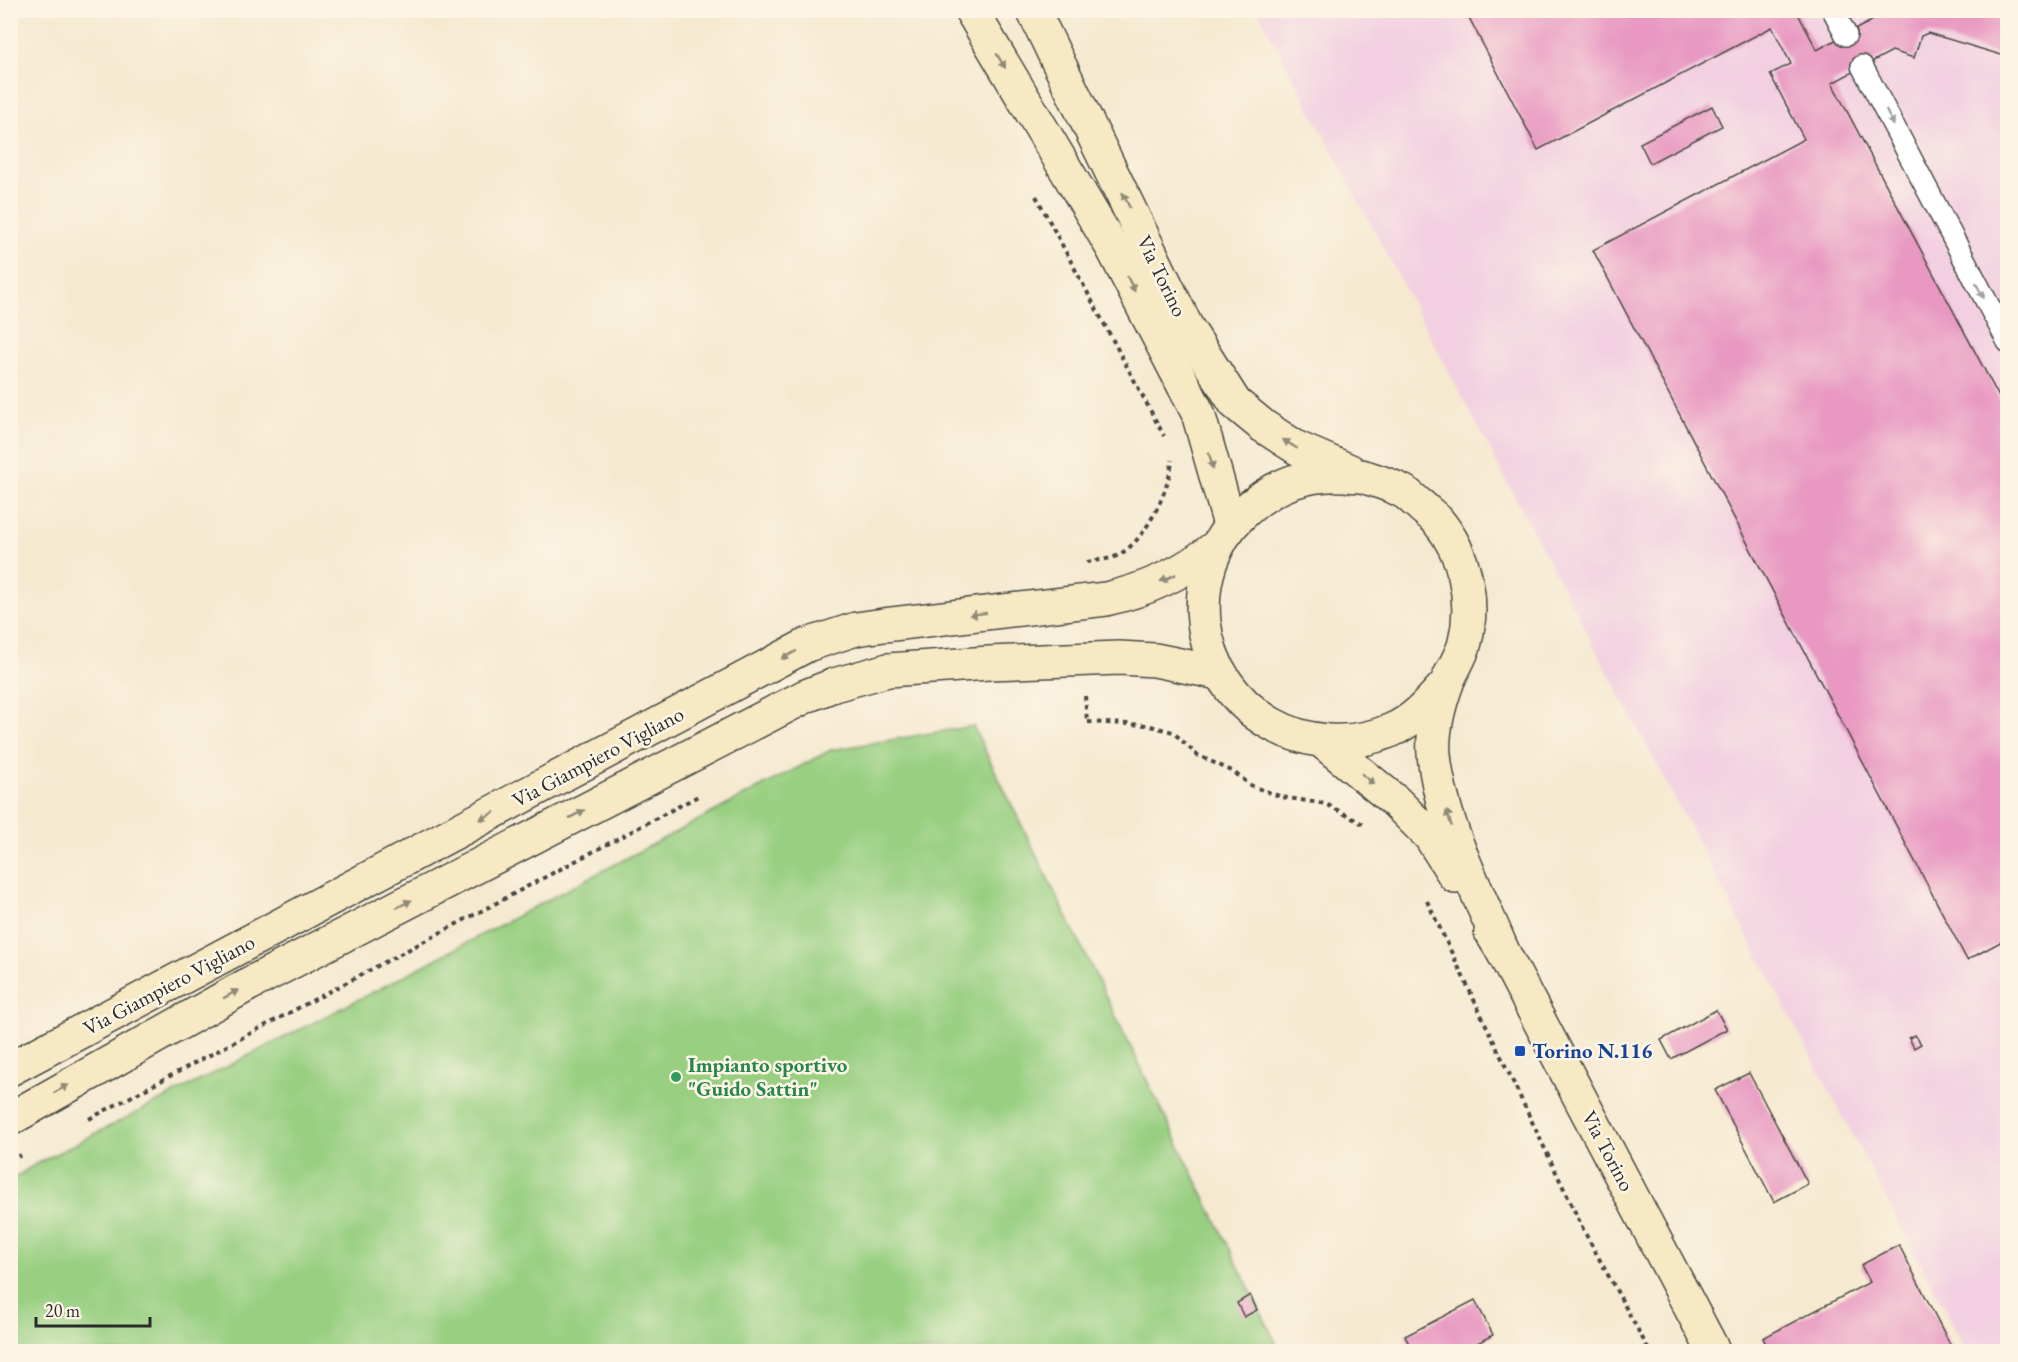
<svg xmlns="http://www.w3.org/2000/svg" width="2018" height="1362" font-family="'EB Garamond',serif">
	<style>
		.built { fill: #f2cfe1 }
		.green { fill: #98cf81; stroke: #627d56; stroke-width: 1.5 }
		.building { fill: #e898c1 }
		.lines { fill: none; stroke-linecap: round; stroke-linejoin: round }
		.lane-casing { stroke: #494844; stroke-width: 24 }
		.secondary-casing { stroke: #494844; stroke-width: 36 }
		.path { stroke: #494844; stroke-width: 4; stroke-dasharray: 4.5 4.5; stroke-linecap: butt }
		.lane { stroke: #fff; stroke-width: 21 }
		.secondary { stroke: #f6e9c3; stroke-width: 33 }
		.oneway { fill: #908a77 }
		.oneway2 { fill: #a0a0a0 }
		.transit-dot { fill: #1a4fb4; stroke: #fcf5e5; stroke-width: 2 }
		.leisure-dot { fill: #2e9e5b; stroke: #fcf5e5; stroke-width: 2 }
		.labels { text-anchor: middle; stroke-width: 5; stroke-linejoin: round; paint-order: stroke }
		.street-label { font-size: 21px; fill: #2b2b2b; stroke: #fcf5e5 }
		.transit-label { font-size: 21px; font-weight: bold; fill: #164399; stroke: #fcf5e5; text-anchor: start }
		.leisure-label { font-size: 21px; font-weight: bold; fill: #27864d; stroke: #fcf5e5; text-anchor: start }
	</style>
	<rect width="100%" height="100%" fill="#fcf5e5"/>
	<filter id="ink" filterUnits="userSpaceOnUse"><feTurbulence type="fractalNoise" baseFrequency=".0167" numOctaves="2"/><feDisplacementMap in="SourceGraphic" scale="12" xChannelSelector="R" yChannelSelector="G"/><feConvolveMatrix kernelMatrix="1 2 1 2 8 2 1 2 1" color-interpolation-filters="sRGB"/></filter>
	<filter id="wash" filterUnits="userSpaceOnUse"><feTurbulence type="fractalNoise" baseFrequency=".008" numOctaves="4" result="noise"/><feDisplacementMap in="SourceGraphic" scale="24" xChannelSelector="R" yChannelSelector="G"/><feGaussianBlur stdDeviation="1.35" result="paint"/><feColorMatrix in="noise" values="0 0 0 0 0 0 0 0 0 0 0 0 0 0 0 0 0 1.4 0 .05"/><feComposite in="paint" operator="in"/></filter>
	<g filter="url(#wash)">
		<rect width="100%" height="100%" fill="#f5e9d0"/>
		<path class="built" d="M1258,11H2007V1351H1967Z"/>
		<path class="green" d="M973,726L1280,1351L11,1352V1180L34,1165L379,989L831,750Z"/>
		<g id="blocks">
			<g class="building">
				<path d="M1465,10H1796L1817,50L1892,10H2008V57L1928,33L1921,36L1914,58L1892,51L1832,83L2008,414V938L1967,960L1593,250L1804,139L1770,74L1791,64L1772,27L1538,150Z"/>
				<path d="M1712,106L1722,126L1650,163L1640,143Z"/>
				<path d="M1716,1010L1727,1029L1671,1059L1661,1040Z"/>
				<path d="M1915,1035L1921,1044L1914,1048L1909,1038Z"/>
				<path d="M1749,1073L1808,1184L1774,1202L1715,1090Z"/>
				<path d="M1899,1245L1954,1352H1770L1763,1338L1870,1282L1861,1265Z"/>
				<path d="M1250,1295L1257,1310L1244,1317L1237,1303Z"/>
				<path d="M1475,1300L1493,1335L1460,1352H1413L1405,1336Z"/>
			</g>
		</g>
	</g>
	<g filter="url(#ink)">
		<use href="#blocks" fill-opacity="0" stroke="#494844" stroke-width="1.5"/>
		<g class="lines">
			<g class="lane-casing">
				<g id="lane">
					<path d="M1833,10L1846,35"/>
					<path d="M1862,66L2008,342"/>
				</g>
			</g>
			<g class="secondary-casing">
				<g id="secondary">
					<path d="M971,10L1112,247L1198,413L1230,525"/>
					<path d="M1033,10L1186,326L1235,403L1263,426L1297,448L1350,471"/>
					<path d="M1447,683C1431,701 1415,720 1392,730C1308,766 1214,712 1204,622C1200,582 1212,542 1242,514C1270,487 1304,473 1343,475C1350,476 1358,475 1365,477C1377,481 1391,485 1402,491C1409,494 1414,501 1420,505C1425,510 1432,515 1437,520C1465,553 1475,600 1465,642C1462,656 1452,669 1447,683C1439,705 1432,730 1434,754C1440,821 1477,889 1502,950"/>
					<path d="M1323,742L1396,802L1430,836L1455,876"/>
					<path d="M1491,932L1502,950L1714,1352"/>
					<path d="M10,1069L807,645L856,629L884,625L1106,599C1147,590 1183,573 1217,546"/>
					<path d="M10,1119L249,984L806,696L834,685L888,670L989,663L1119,658L1155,660L1219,673"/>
				</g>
			</g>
			<g class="path">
				<path d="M1036,196L1164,436"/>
				<path d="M1087,562C1095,560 1106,560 1114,557C1144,546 1170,489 1172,460"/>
				<path d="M1085,696L1087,722L1147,725L1173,732L1197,755L1232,771L1252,786L1282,797L1326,804L1363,824"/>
				<path d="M1427,901L1584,1231L1650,1352"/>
				<path d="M89,1119L700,795"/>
				<path d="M10,1161L21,1155"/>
			</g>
			<use href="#lane" class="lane"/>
			<use href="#secondary" class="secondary"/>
		</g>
		<defs><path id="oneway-solid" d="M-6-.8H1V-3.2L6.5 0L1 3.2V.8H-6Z" transform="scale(1.5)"/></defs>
		<g class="oneway">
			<use href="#oneway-solid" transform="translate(1001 61) rotate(59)"/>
			<use href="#oneway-solid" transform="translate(1126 200) rotate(-116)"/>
			<use href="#oneway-solid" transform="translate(1131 284) rotate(63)"/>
			<use href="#oneway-solid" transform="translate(1290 444) rotate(-148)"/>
			<use href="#oneway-solid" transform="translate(1211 461) rotate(75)"/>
			<use href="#oneway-solid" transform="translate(1168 578) rotate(155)"/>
			<use href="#oneway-solid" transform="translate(978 614) rotate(173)"/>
			<use href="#oneway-solid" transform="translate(789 655) rotate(152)"/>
			<use href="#oneway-solid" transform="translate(1368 779) rotate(40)"/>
			<use href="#oneway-solid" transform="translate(577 814) rotate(-27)"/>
			<use href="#oneway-solid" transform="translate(487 816) rotate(152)"/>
			<use href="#oneway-solid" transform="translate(1449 818) rotate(-108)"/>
			<use href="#oneway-solid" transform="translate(404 904) rotate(-27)"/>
			<use href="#oneway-solid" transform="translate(231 994) rotate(-29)"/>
			<use href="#oneway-solid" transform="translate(61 1089) rotate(-29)"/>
		</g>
		<g class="oneway2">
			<use href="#oneway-solid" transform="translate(1890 118) rotate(62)"/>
			<use href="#oneway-solid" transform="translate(1980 291) rotate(62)"/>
		</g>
	</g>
	<rect class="transit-dot" x="1514" y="1045" width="12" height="12" rx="3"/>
	<circle class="leisure-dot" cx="676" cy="1077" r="6"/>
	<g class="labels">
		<g class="street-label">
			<text transform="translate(1162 276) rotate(64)" y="7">Via Torino</text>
			<text transform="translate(598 757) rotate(-28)" y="7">Via Giampiero Vigliano</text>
			<text transform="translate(169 985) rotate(-28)" y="7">Via Giampiero Vigliano</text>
			<text transform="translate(1608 1151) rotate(62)" y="7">Via Torino</text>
		</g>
		<g class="transit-label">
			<text x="1532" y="1058">Torino N.116</text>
		</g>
		<g class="leisure-label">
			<text x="688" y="1072">Impianto sportivo<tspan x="688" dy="24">"Guido Sattin"</tspan></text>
		</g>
	</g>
	<rect width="2018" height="1362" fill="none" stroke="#fcf5e5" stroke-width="36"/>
	<path d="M36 1317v9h114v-9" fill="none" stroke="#2b2b2b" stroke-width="3"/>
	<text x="45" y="1317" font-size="18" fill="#2b2b2b" stroke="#fcf5e5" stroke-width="4.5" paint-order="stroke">20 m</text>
</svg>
